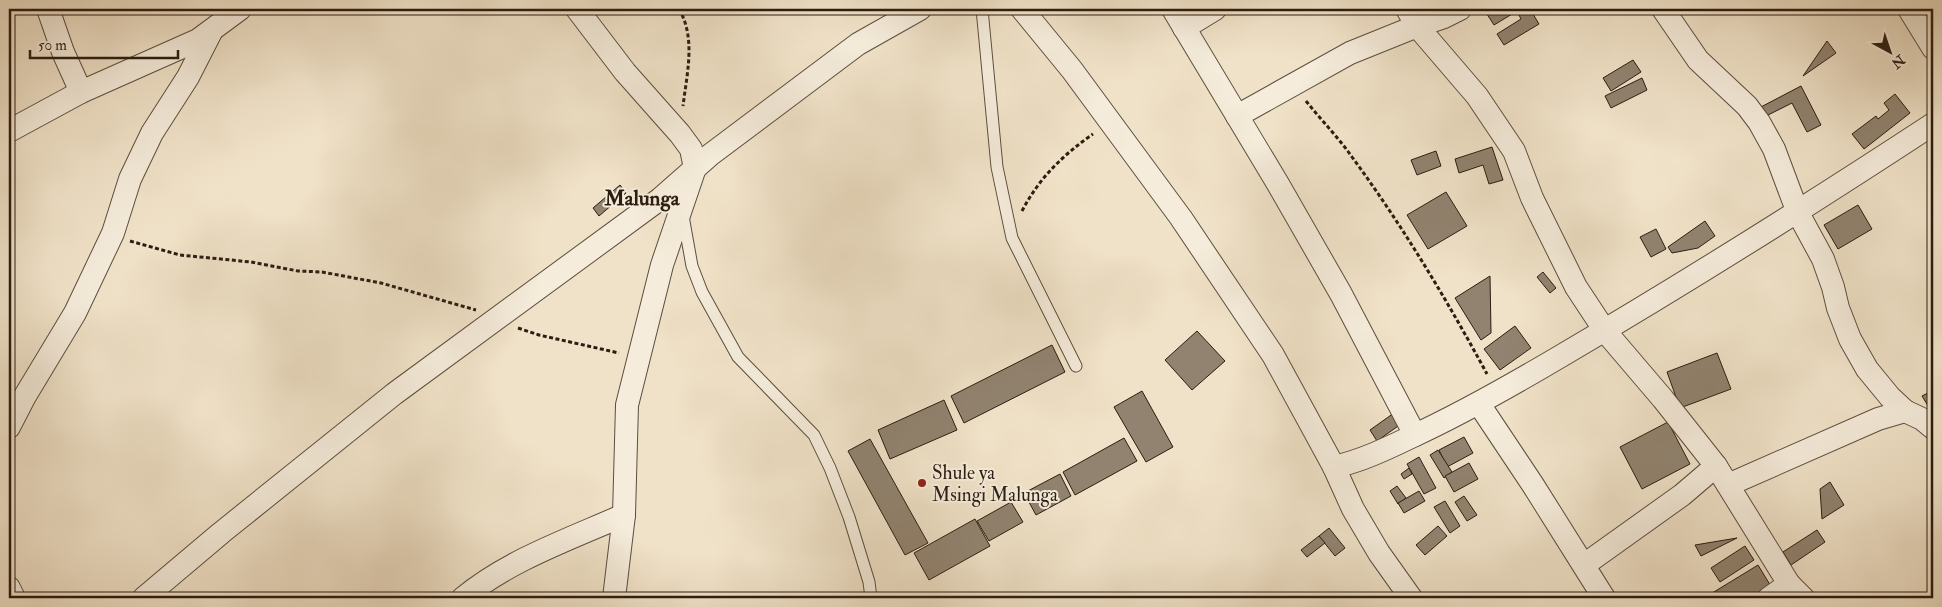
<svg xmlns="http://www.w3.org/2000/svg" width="1942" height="607" font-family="'IM FELL Double Pica',serif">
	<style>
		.building { fill: #918370; stroke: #2b1d11 }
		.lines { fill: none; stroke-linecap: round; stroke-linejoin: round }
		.lane-casing { stroke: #5c4e3f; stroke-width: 13 }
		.street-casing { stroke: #5c4e3f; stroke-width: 24 }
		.path { stroke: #2b1d11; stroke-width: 3; stroke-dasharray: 4 2.5; stroke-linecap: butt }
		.lane { stroke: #f5ecdb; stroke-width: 11 }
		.street { stroke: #f5ecdb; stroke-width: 22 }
		.poi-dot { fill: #8f2418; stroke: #f5ecdb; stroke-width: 2 }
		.labels { text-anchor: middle; stroke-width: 4; stroke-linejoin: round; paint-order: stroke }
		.poi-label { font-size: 19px; fill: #2b1d11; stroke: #f5ecdb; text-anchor: start }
		.quarter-label { font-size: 21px; font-weight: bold; fill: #2b1d11; stroke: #f5ecdb }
	</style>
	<rect width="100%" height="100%" fill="#f0e2c8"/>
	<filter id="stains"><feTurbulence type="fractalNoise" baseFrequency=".004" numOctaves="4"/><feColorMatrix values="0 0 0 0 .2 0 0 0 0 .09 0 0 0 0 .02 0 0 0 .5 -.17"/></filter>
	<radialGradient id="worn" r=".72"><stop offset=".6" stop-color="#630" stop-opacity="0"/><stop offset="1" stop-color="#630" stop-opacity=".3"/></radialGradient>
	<g class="building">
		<path d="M1489,9H1530L1539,24L1504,45L1497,34L1521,19L1517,11L1494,25L1485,11Z"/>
		<path d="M1827,41L1836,53L1803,76Z"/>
		<path d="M1633,60L1641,72L1611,91L1603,78Z"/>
		<path d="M1642,78L1647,90L1611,108L1605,96Z"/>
		<path d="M1801,86L1821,125L1807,132L1792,103L1764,117L1759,108Z"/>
		<path d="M1895,94L1910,113L1864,149L1852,134L1876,116L1878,119L1889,110L1884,103Z"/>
		<path d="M1492,147L1503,180L1489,184L1483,165L1459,173L1455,159Z"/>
		<path d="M1436,151L1441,166L1417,175L1411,160Z"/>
		<path d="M620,185L626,193L599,216L593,208Z"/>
		<path d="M1446,192L1467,226L1428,249L1407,215Z"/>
		<path d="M1858,205L1872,229L1838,249L1824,225Z"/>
		<path d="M1705,221L1715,236L1698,248L1672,253L1668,247Z"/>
		<path d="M1656,229L1666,249L1651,257L1640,237Z"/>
		<path d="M1543,272L1556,288L1550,293L1537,277Z"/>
		<path d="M1490,276L1491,333L1481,340L1455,298Z"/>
		<path d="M1515,326L1531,348L1500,370L1484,349Z"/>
		<path d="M1197,331L1225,361L1192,390L1165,360Z"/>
		<path d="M1052,345L1065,372L964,423L951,396Z"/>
		<path d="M1717,353L1731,389L1680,408L1667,372Z"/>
		<path d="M1142,391L1173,447L1146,462L1114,407Z"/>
		<path d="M1932,391L1933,394V414L1922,396Z"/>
		<path d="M944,400L957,430L890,459L878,430Z"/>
		<path d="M1394,413L1401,424L1377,441L1370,430Z"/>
		<path d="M1668,422L1690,464L1642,489L1620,447Z"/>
		<path d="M1464,437L1473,453L1447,467L1439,450Z"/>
		<path d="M1124,438L1137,461L1075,495L1063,472Z"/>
		<path d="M870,439L928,543L905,555L848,451Z"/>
		<path d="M1438,450L1452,472L1444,478L1430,455Z"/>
		<path d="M1419,457L1436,488L1424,494L1407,464Z"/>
		<path d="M1469,463L1478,479L1454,492L1445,476Z"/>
		<path d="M1409,468L1412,474L1404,479L1401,474Z"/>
		<path d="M1060,474L1071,496L1036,515L1024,493Z"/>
		<path d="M1830,482L1844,505L1822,519L1820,489Z"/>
		<path d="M1397,486L1406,498L1398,504L1390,491Z"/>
		<path d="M1419,491L1425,501L1404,513L1398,503Z"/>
		<path d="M1464,496L1477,515L1467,521L1455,502Z"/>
		<path d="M1445,501L1460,526L1450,533L1434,507Z"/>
		<path d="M1011,502L1023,522L989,541L977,521Z"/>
		<path d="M975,519L990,546L929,580L914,553Z"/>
		<path d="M1438,526L1447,536L1425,555L1416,545Z"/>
		<path d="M1329,528L1345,548L1335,556L1319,536Z"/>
		<path d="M1817,530L1825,542L1791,565L1783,552Z"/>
		<path d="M1319,536L1325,543L1307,557L1301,550Z"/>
		<path d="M1737,538L1701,556L1695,545Z"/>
		<path d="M1745,546L1754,560L1720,582L1711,568Z"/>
		<path d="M1933,559V572L1929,561Z"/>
		<path d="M1758,565L1775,593L1767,598H1711L1709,595Z"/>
	</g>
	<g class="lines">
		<g class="lane-casing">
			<g id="lane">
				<path d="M982,9L997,167L1012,238L1076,366"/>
				<path d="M683,216L692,266L702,292L738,357L814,435L830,468L849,517L869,582L871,598"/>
			</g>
		</g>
		<g class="street-casing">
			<g id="street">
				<path d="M48,9L63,52L81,92"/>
				<path d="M577,9L625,72L680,134L691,149L695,168L662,265L627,405L624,515L614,598"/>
				<path d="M1022,9L1072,70L1181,218L1273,355L1334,467L1353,509L1379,553L1411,598"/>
				<path d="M1173,9L1278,184L1341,294L1415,435"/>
				<path d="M1407,9L1417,26L1477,96L1514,151L1532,198L1576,287L1605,331L1663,399L1716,466L1789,584L1803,598"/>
				<path d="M1663,9L1698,60L1747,106L1759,122L1774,149L1798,213L1823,259L1833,287L1838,308L1850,339L1867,369L1890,397L1905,411L1922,419L1933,428"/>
				<path d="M1909,9L1933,48"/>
				<path d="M1184,28L1215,9"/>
				<path d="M1237,116L1350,53L1417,26L1444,17L1460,9"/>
				<path d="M9,131L81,92L198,40L240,9"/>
				<path d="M1479,404L1533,485L1604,598"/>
				<path d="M9,427L25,396L75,313L113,233L130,179L152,133L188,77L211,32"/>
				<path d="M1334,467C1361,461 1386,449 1411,437C1463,413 1512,385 1561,356C1687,282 1811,204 1933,124"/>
				<path d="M1728,485L1878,419L1905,411"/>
				<path d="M1584,565L1682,495L1716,466"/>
				<path d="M9,588L14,598"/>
				<path d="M144,598L221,533L394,394L660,199L710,155L858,44L920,9"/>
				<path d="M463,598C509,560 570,539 624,515"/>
				<path d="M1769,598L1789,584"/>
			</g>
		</g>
		<g class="path">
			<path d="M679,9C696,38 687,73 683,106"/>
			<path d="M1306,101C1321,120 1338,137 1352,157C1402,225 1447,300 1487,374"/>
			<path d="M1022,211C1039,178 1063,155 1093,134"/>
			<path d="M130,241L180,255L251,262L298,271L322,272L381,283L476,310"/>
			<path d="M518,328L539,335L619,353"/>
		</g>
		<use href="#lane" class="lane"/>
		<use href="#street" class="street"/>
	</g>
	<circle class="poi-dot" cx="922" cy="483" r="5"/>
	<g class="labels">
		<g class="poi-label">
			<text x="932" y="479">Shule ya<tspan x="932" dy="22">Msingi Malunga</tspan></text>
		</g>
		<g class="quarter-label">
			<text x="642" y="205">Malunga</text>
		</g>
	</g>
	<rect width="1942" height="607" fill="none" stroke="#f0e2c8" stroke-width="30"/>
	<rect x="10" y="10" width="1922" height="587" fill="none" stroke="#2b1d11" stroke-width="2.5"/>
	<rect x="15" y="15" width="1912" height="577" fill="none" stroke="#2b1d11"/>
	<g transform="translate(1890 52) rotate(140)" stroke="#f5ecdb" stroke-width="4" paint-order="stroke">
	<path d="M0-4L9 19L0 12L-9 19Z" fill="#2b1d11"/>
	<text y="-8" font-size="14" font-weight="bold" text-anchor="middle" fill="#2b1d11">N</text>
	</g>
	<path d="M30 50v8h148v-8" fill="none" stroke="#2b1d11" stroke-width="2.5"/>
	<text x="38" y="50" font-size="15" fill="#2b1d11" stroke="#f5ecdb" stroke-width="4" paint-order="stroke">50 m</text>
	<rect width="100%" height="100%" filter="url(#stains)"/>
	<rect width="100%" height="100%" fill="url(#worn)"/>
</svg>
